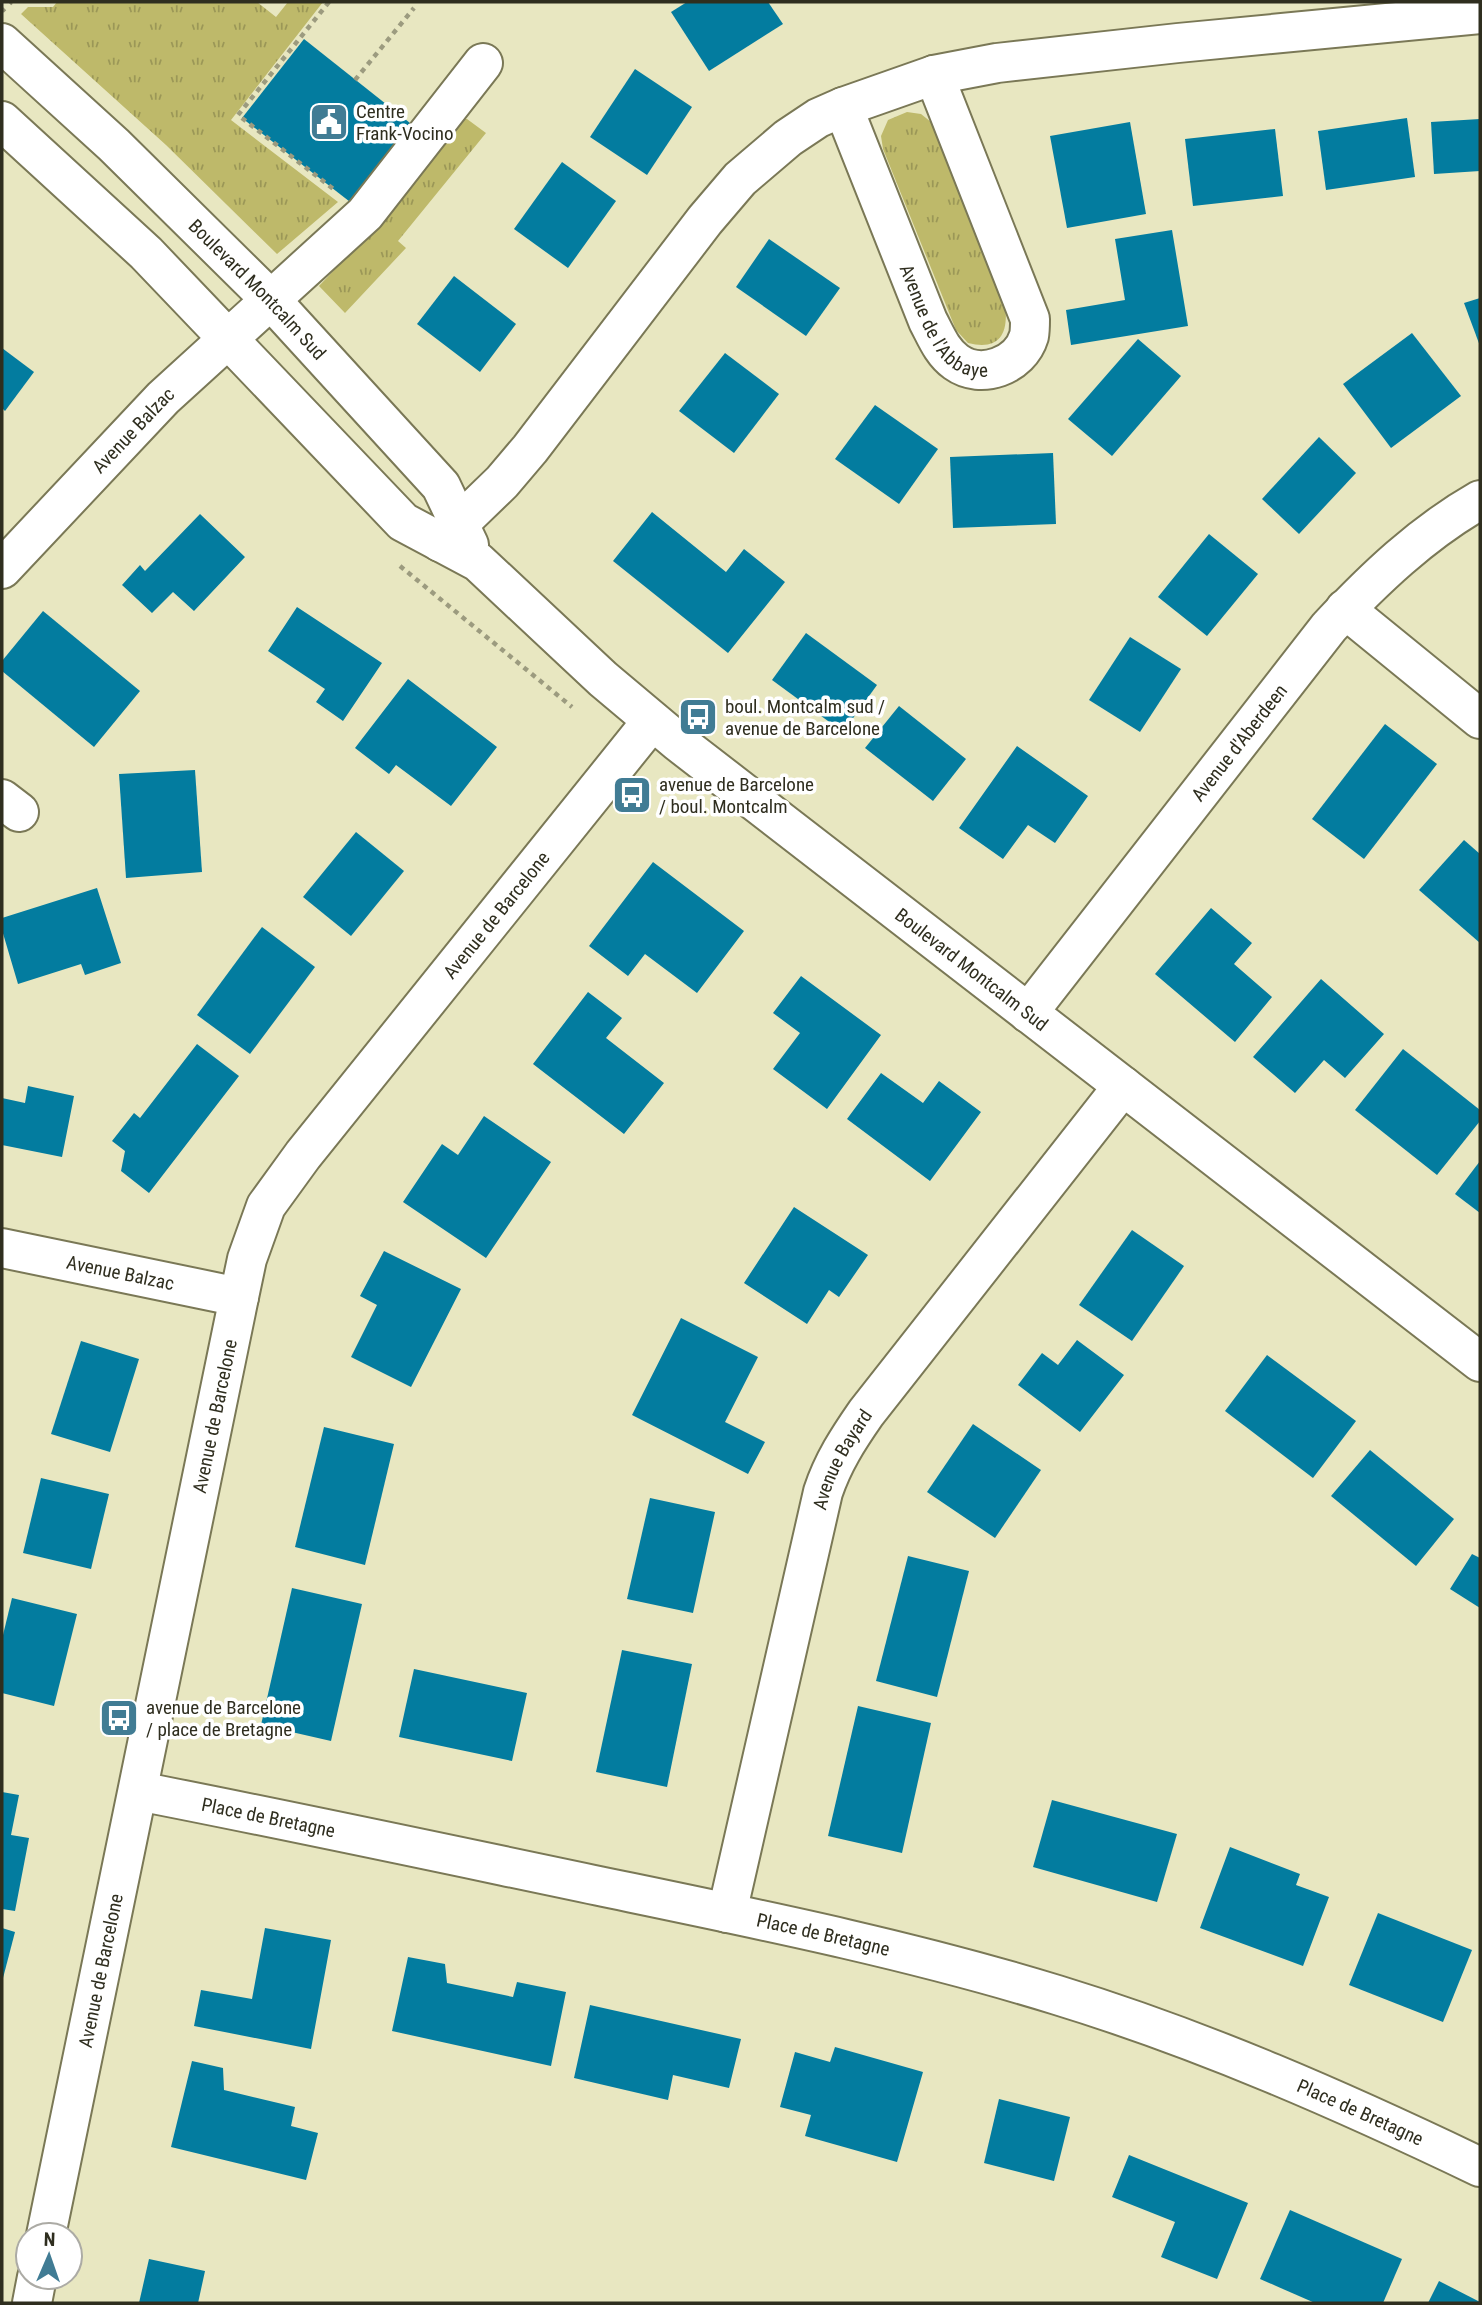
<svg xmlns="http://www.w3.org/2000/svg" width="1482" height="2305" font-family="'Roboto Condensed',sans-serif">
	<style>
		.grass { fill: url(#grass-tufts) }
		.building { fill: #037c9f }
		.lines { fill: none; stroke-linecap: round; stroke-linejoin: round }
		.minor-casing { stroke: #7a7856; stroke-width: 42 }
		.path { stroke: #9c9b7f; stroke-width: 4.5; stroke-dasharray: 5 5; stroke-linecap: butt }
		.minor { stroke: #fff; stroke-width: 38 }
		.rail { stroke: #929176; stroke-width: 5; stroke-dasharray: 3.5 7; stroke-linecap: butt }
		.labels { text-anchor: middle; stroke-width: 7; stroke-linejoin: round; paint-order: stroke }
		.poi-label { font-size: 19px; fill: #2f2e1f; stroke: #fff; text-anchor: start }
		.street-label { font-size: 19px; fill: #2f2e1f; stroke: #fff }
	</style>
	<defs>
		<pattern id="grass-tufts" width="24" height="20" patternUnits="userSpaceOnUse" patternTransform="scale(1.75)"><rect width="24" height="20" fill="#beb96a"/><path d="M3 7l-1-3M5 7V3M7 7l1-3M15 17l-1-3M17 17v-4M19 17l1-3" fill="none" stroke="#9b9757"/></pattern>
	</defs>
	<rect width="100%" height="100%" fill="#e8e7c1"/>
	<g class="grass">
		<path d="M57,2H257L276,17L288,2H323L231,120L338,202L277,254L166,145L21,14L28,7H53Z"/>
		<path d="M907,112L921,114L931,122L1005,305C1009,334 999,351 968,343L956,330L883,149L881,136L888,120Z"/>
		<path d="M457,119H467L486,133L398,241L406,248L345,313L319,286L375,227Z"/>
	</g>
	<g class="building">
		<path d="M687,2H768L783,24L709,71L671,12Z"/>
		<path d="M304,39L415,127L354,205L242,118Z"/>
		<path d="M635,69L692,107L647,175L590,137Z"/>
		<path d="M1407,118L1415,177L1326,190L1318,131Z"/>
		<path d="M1480,119V171L1434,174L1431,122Z"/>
		<path d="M1130,122L1146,214L1067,228L1050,136Z"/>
		<path d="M1275,129L1283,196L1193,206L1185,139Z"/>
		<path d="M562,162L616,201L568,268L514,229Z"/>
		<path d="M1172,230L1188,326L1071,345L1066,310L1125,300L1115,239Z"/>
		<path d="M769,239L840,288L806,336L736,287Z"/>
		<path d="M454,276L516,324L480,372L417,324Z"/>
		<path d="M1480,298V346L1464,303Z"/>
		<path d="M1412,333L1461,396L1391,448L1343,384Z"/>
		<path d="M1138,339L1181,376L1112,456L1068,419Z"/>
		<path d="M2,348L34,372L5,411L2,408Z"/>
		<path d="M725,353L779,394L734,453L679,411Z"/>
		<path d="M875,405L938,449L899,504L835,459Z"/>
		<path d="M1319,437L1356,473L1299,534L1262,499Z"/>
		<path d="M1053,453L1056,524L953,528L950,457Z"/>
		<path d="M652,512L726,572L744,549L785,582L728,653L613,561Z"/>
		<path d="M200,514L245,557L194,611L173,592L152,613L122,585L140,565L145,571Z"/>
		<path d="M1209,534L1258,574L1207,636L1158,597Z"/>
		<path d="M297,607L382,663L343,721L316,702L325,689L268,651Z"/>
		<path d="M43,611L140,691L94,747L2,671V661Z"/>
		<path d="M806,633L877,685L843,732L772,680Z"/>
		<path d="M1130,637L1181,669L1140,732L1089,700Z"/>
		<path d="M408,679L497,747L451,806L396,765L389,774L355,748Z"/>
		<path d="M899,706L966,759L933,801L865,748Z"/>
		<path d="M1385,724L1437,764L1364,859L1312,819Z"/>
		<path d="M1017,746L1088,796L1055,843L1028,825L1003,859L959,828Z"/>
		<path d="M195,770L202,872L126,878L119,774Z"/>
		<path d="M356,832L404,871L351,936L303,897Z"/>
		<path d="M1464,840L1480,854V943L1419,890Z"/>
		<path d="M653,862L744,931L697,993L645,954L628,976L589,946Z"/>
		<path d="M97,888L121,963L85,975L81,964L18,984L2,930V918Z"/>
		<path d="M1211,908L1252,943L1234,964L1272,997L1235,1042L1155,974Z"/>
		<path d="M262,927L315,967L250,1054L197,1015Z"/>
		<path d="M801,976L881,1035L827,1109L773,1069L800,1033L773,1013Z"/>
		<path d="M1321,979L1384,1034L1345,1078L1324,1060L1295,1093L1253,1057Z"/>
		<path d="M588,992L622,1018L606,1038L664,1083L624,1134L533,1064Z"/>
		<path d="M197,1044L239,1076L149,1193L121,1171L125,1151L112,1141L134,1113L140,1118Z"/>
		<path d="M1403,1049L1480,1110V1121L1437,1175L1355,1110Z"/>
		<path d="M881,1073L923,1103L939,1081L981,1112L930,1181L847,1119Z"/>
		<path d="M28,1086L74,1096L62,1157L2,1145V1098L25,1103Z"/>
		<path d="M484,1116L551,1162L486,1258L403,1202L442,1144L458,1155Z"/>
		<path d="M1480,1161V1213L1455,1194Z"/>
		<path d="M794,1207L868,1255L839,1297L829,1290L807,1324L744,1283Z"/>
		<path d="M1132,1230L1184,1266L1132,1341L1079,1305Z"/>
		<path d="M384,1251L461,1289L411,1387L351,1357L377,1305L360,1296Z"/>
		<path d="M681,1318L758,1357L725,1422L765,1442L748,1474L632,1415Z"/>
		<path d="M1077,1340L1124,1375L1080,1432L1018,1385L1042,1353L1058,1365Z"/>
		<path d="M81,1341L139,1359L110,1452L51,1434Z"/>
		<path d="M1267,1355L1356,1421L1313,1478L1225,1411Z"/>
		<path d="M973,1424L1041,1470L995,1538L927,1492Z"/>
		<path d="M324,1427L394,1444L365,1565L295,1547Z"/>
		<path d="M1370,1450L1454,1519L1416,1566L1331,1496Z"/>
		<path d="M41,1478L109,1494L91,1569L23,1553Z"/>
		<path d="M650,1498L715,1512L693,1613L627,1599Z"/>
		<path d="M1472,1554L1480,1558V1608L1450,1589Z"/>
		<path d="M908,1556L969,1571L937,1697L876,1681Z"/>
		<path d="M292,1588L362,1604L331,1741L261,1725Z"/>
		<path d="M12,1598L77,1614L54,1706L2,1693V1639Z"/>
		<path d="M622,1650L692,1664L667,1787L596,1772Z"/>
		<path d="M414,1669L527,1693L512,1761L399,1737Z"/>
		<path d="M858,1706L931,1723L902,1853L828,1836Z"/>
		<path d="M2,1792L19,1795L11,1835L29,1838L15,1911L2,1909Z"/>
		<path d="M1052,1800L1177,1834L1157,1902L1033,1867Z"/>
		<path d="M1230,1847L1300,1874L1296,1885L1329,1897L1303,1966L1200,1928Z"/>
		<path d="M1378,1913L1472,1950L1443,2022L1349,1985Z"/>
		<path d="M2,1928L15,1932L3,1978H2Z"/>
		<path d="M265,1928L331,1940L311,2049L194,2026L201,1990L252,1999Z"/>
		<path d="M408,1957L445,1964L447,1983L513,1997L517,1982L566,1992L551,2066L392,2031Z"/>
		<path d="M590,2005L741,2039L729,2088L673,2075L668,2100L574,2078Z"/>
		<path d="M835,2047L923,2072L897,2162L805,2136L811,2115L780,2107L795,2052L830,2062Z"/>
		<path d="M192,2061L223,2068L224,2090L295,2107L291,2126L318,2133L306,2180L171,2147Z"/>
		<path d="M999,2099L1070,2117L1054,2181L984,2163Z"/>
		<path d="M1129,2155L1248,2203L1217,2279L1161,2257L1175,2222L1112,2197Z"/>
		<path d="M1290,2210L1402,2259L1383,2303H1315L1260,2279Z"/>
		<path d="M149,2259L205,2271L198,2303H139Z"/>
		<path d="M1439,2281L1480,2302V2303H1428Z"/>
	</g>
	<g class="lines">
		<g class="minor-casing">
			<g id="minor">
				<path id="s1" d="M2,43L114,145L270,299L441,486L469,545"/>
				<path id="s2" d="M843,107L928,321C936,336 942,352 956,362C981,380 1020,366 1029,336C1030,331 1030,324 1030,319L934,75"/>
				<path id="s3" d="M2,121L146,253L403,522L478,562L603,679L678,742L1480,1362"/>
				<path d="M440,542L502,482L530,449L705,220L740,179L788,138L818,118L843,107L934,75L997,63L1178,43L1480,14"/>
				<path id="s4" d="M2,569L163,398L365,214L483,63"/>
				<path d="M1345,609L1480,719"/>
				<path d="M2,799L19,812"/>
				<path id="s5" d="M1028,1013L1329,627C1374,579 1422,533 1480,500"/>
				<path id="s6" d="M2,1248L239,1297"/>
				<path id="s7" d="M138,1791C292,1821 446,1854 599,1886C753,1918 908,1949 1057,1995C1204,2040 1342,2101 1480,2167"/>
				<path id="s8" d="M727,1913L823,1492C833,1462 848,1439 866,1413L1123,1086"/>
				<path id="s9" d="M46,2235L239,1297L247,1259L266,1206L303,1155L652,721"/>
				<path d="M32,2303L37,2277"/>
			</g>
		</g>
		<g class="path">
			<path d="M329,2L238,115L336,191"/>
			<path d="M355,80L414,8"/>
			<path d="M400,566L572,707"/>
		</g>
		<use href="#minor" class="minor"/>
		<path class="rail" d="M2,11L11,2"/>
	</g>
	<defs>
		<g id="civic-square" transform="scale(2.0125)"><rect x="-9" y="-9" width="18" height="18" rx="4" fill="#417c94" stroke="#fff"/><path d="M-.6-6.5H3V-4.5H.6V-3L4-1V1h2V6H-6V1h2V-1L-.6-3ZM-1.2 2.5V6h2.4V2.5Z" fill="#fff"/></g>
		<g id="bus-square" transform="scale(2.0125)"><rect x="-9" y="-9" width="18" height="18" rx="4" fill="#417c94" stroke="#fff"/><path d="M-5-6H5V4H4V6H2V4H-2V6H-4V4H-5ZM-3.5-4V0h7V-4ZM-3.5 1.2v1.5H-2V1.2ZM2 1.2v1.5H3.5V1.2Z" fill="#fff"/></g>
	</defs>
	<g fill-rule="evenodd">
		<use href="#civic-square" x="329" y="122"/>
		<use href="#bus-square" x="698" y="717"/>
		<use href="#bus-square" x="632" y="795"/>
		<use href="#bus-square" x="119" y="1718"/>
	</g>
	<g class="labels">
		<g class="poi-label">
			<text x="356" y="118">Centre<tspan x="356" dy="22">Frank-Vocino</tspan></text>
			<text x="725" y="713">boul. Montcalm sud /<tspan x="725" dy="22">avenue de Barcelone</tspan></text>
			<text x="659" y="791">avenue de Barcelone<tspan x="659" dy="22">/ boul. Montcalm</tspan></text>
			<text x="146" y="1714">avenue de Barcelone<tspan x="146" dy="22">/ place de Bretagne</tspan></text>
		</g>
		<g class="street-label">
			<text dy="7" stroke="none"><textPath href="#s1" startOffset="355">Boulevard Montcalm Sud</textPath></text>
			<text dy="7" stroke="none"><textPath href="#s2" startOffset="242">Avenue de l'Abbaye</textPath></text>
			<text dy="7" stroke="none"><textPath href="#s4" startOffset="191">Avenue Balzac</textPath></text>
			<text dy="7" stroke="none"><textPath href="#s5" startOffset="343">Avenue d'Aberdeen</textPath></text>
			<text dy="7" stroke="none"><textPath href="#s9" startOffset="1424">Avenue de Barcelone</textPath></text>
			<text dy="7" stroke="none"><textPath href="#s3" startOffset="1293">Boulevard Montcalm Sud</textPath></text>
			<text dy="7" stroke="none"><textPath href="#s6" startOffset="121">Avenue Balzac</textPath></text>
			<text dy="7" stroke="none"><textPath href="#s9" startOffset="836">Avenue de Barcelone</textPath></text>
			<text dy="7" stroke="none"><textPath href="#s8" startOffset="469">Avenue Bayard</textPath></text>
			<text dy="7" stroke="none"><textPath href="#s7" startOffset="133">Place de Bretagne</textPath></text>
			<text dy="7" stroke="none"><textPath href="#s7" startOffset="700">Place de Bretagne</textPath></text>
			<text dy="7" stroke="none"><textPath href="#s9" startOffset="270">Avenue de Barcelone</textPath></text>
			<text dy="7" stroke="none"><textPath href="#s7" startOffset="1267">Place de Bretagne</textPath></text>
		</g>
	</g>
	<rect width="1482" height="2305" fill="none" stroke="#2f2e1f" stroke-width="7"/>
	<g transform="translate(49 2256) rotate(2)"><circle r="33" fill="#ffffff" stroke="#acaba5" stroke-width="2"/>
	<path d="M0-5L12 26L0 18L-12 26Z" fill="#417c94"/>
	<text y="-10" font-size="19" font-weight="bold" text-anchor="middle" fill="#2f2e1f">N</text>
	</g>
</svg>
